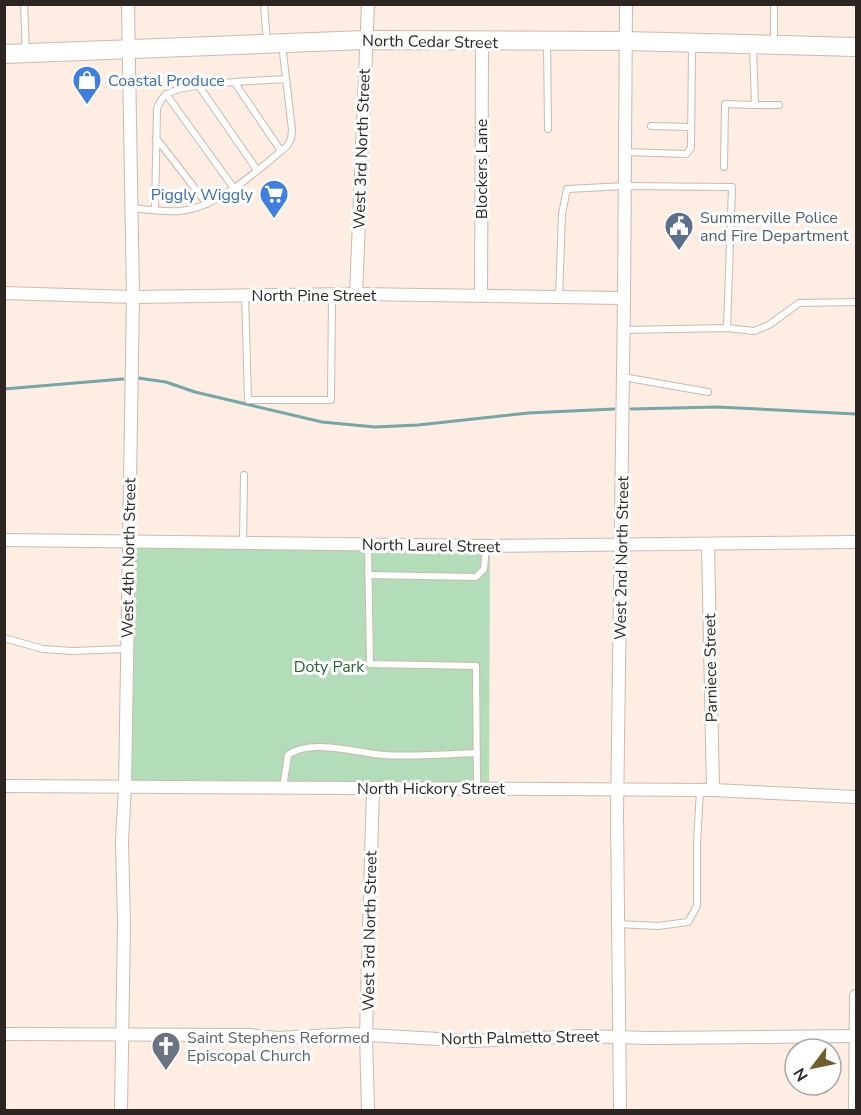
<svg xmlns="http://www.w3.org/2000/svg" width="861" height="1115" font-family="'Nunito Sans',sans-serif">
	<style>
		.green { fill: #b3dcb9 }
		.lines { fill: none; stroke-linecap: round; stroke-linejoin: round }
		.stream { stroke: #74a6aa; stroke-width: 3 }
		.lane-casing { stroke: #ccb9ad; stroke-width: 8 }
		.street-casing { stroke: #ccb9ad; stroke-width: 14 }
		.secondary-casing { stroke: #ccb9ad; stroke-width: 20 }
		.lane { stroke: #fff; stroke-width: 6 }
		.street { stroke: #fff; stroke-width: 12 }
		.secondary { stroke: #fff; stroke-width: 18 }
		.labels { text-anchor: middle; stroke-width: 6; stroke-linejoin: round; paint-order: stroke }
		.street-label { font-size: 16px; fill: #2d2521; stroke: #fff }
		.shop-label { font-size: 16px; fill: #366cbe; stroke: #fff; text-anchor: start }
		.service-label { font-size: 16px; fill: #4e5e75; stroke: #fff; text-anchor: start }
		.park-label { font-size: 16px; fill: #246735; stroke: #fff }
		.worship-label { font-size: 16px; fill: #5b616d; stroke: #fff; text-anchor: start }
	</style>
	<rect width="100%" height="100%" fill="#fdede3"/>
	<path class="green" d="M128,542L490,546L489,789L125,787Z"/>
	<g class="lines">
		<g class="stream">
			<path d="M138,378L166,382L195,392L322,422L375,427L418,425L528,413L614,409"/>
			<path d="M4,389L123,379"/>
			<path d="M631,409L717,407L856,414"/>
		</g>
		<g class="lane-casing">
			<g id="lane">
				<path d="M24,4L26,53"/>
				<path d="M264,4L267,43"/>
				<path d="M774,4V43"/>
				<path d="M547,42L548,129"/>
				<path d="M753,45L755,105H779"/>
				<path d="M235,83L281,151"/>
				<path d="M199,86L257,170"/>
				<path d="M166,94L233,187"/>
				<path d="M651,126L691,127"/>
				<path d="M156,138L207,204"/>
				<path d="M625,152L686,154L691,148L692,44"/>
				<path d="M724,167L725,104L755,105"/>
				<path d="M133,208C149,210 165,212 180,211C219,207 258,170 287,146L291,139L292,130L282,44"/>
				<path d="M155,210L157,109C159,103 161,98 167,94C185,82 261,81 286,79"/>
				<path d="M245,295L248,400H331L332,295"/>
				<path d="M559,297L562,214L567,189L625,186L732,187L727,328"/>
				<path d="M624,330L727,328L754,331L769,325L799,303L856,302"/>
				<path d="M623,377L708,392"/>
				<path d="M243,543L244,475"/>
				<path d="M368,545L370,664L476,666L477,788"/>
				<path d="M368,575L476,577L484,569L486,546"/>
				<path d="M4,638L43,649L72,651L126,649"/>
				<path d="M283,788L288,755C310,738 358,753 384,755C414,757 446,754 477,753"/>
				<path d="M617,924L658,926L688,922L697,906V843L700,790"/>
			</g>
		</g>
		<g class="street-casing">
			<g id="street">
				<path d="M4,293L133,297L356,294L624,298"/>
				<path d="M356,294L368,4"/>
				<path d="M481,296L482,42"/>
				<path d="M4,540L490,546L856,542"/>
				<path d="M708,545L713,790"/>
				<path d="M4,786L713,790L856,797"/>
				<path d="M4,1034L250,1035L277,1038L351,1034L473,1041L582,1036L649,1038L856,1036"/>
				<path d="M121,1110L124,924L122,841L125,787L133,297L128,4"/>
				<path d="M368,1110L366,1035L373,788"/>
				<path d="M620,1110L617,815L624,298L626,4"/>
				<path d="M855,1110L856,996"/>
			</g>
		</g>
		<g class="secondary-casing">
			<path id="secondary" d="M4,54L365,40L625,41L856,47"/>
		</g>
		<use href="#lane" class="lane"/>
		<use href="#street" class="street"/>
		<use href="#secondary" class="secondary"/>
	</g>
	<defs>
		<g id="shop-pin" transform="scale(1.5)"><path d="M0 17L-7.5 6A9.5 9.5 0 1 1 7.5 6Z" fill="#3f7fe0" stroke="#fff"/><path d="M-5-2.5h2.3a2.7 3.5 0 0 1 5.4 0H5L5.5 6h-11ZM-1.5-2.5h3a1.5 2.3 0 0 0-3 0Z" fill="#fff"/></g>
		<g id="supermarket-pin" transform="scale(1.5)"><path d="M0 17L-7.5 6A9.5 9.5 0 1 1 7.5 6Z" fill="#3f7fe0" stroke="#fff"/><path d="M-6-5.5h2.5l.6 2H6L4.5 2H-2.5L-4.4-4H-6ZM-1.5 3.2a1.3 1.3 0 1 0 .1 0ZM3 3.2a1.3 1.3 0 1 0 .1 0Z" fill="#fff"/></g>
		<g id="civic-pin" transform="scale(1.5)"><path d="M0 17L-7.5 6A9.5 9.5 0 1 1 7.5 6Z" fill="#5c6f8a" stroke="#fff"/><path d="M-.6-6.5H3V-4.5H.6V-3L4-1V1h2V6H-6V1h2V-1L-.6-3ZM-1.2 2.5V6h2.4V2.5Z" fill="#fff"/></g>
		<g id="church-pin" transform="scale(1.5)"><path d="M0 17L-7.5 6A9.5 9.5 0 1 1 7.5 6Z" fill="#6b7280" stroke="#fff"/><path d="M-1.2-6h2.4v3.5h3.3v2.4h-3.3V6h-2.4V-.1h-3.3v-2.4h3.3Z" fill="#fff"/></g>
	</defs>
	<g fill-rule="evenodd">
		<use href="#shop-pin" x="87" y="80"/>
		<use href="#supermarket-pin" x="274" y="194"/>
		<use href="#civic-pin" x="679" y="226"/>
		<use href="#church-pin" x="166" y="1046"/>
	</g>
	<g class="labels">
		<g class="street-label">
			<text transform="translate(430 41) rotate(1)" y="6">North Cedar Street</text>
			<text transform="translate(361 149) rotate(-88)" y="6">West 3rd North Street</text>
			<text transform="translate(481 169) rotate(-90)" y="6">Blockers Lane</text>
			<text x="314" y="301">North Pine Street</text>
			<text transform="translate(431 545) rotate(1)" y="6">North Laurel Street</text>
			<text transform="translate(128 558) rotate(-89)" y="6">West 4th North Street</text>
			<text transform="translate(621 558) rotate(-89)" y="6">West 2nd North Street</text>
			<text transform="translate(710 668) rotate(-91)" y="6">Parniece Street</text>
			<text x="431" y="794">North Hickory Street</text>
			<text transform="translate(369 931) rotate(-89)" y="6">West 3rd North Street</text>
			<text transform="translate(520 1037) rotate(-1)" y="6">North Palmetto Street</text>
		</g>
		<g class="shop-label">
			<text x="108" y="86">Coastal Produce</text>
			<text x="253" y="200" text-anchor="end">Piggly Wiggly</text>
		</g>
		<g class="service-label">
			<text x="700" y="223">Summerville Police<tspan x="700" dy="18">and Fire Department</tspan></text>
		</g>
		<g class="park-label">
			<text x="329" y="672">Doty Park</text>
		</g>
		<g class="worship-label">
			<text x="187" y="1043">Saint Stephens Reformed<tspan x="187" dy="18">Episcopal Church</tspan></text>
		</g>
	</g>
	<rect width="861" height="1115" fill="none" stroke="#2d2521" stroke-width="12"/>
	<g transform="translate(813 1067) rotate(238)"><circle r="28" fill="#ffffff" stroke="#aba8a6" stroke-width="1.5"/>
	<path d="M0-4.5L10 22L0 15L-10 22Z" fill="#6f5f2d"/>
	<text y="-9" font-size="16" font-weight="bold" text-anchor="middle" fill="#2d2521">N</text>
	</g>
</svg>
